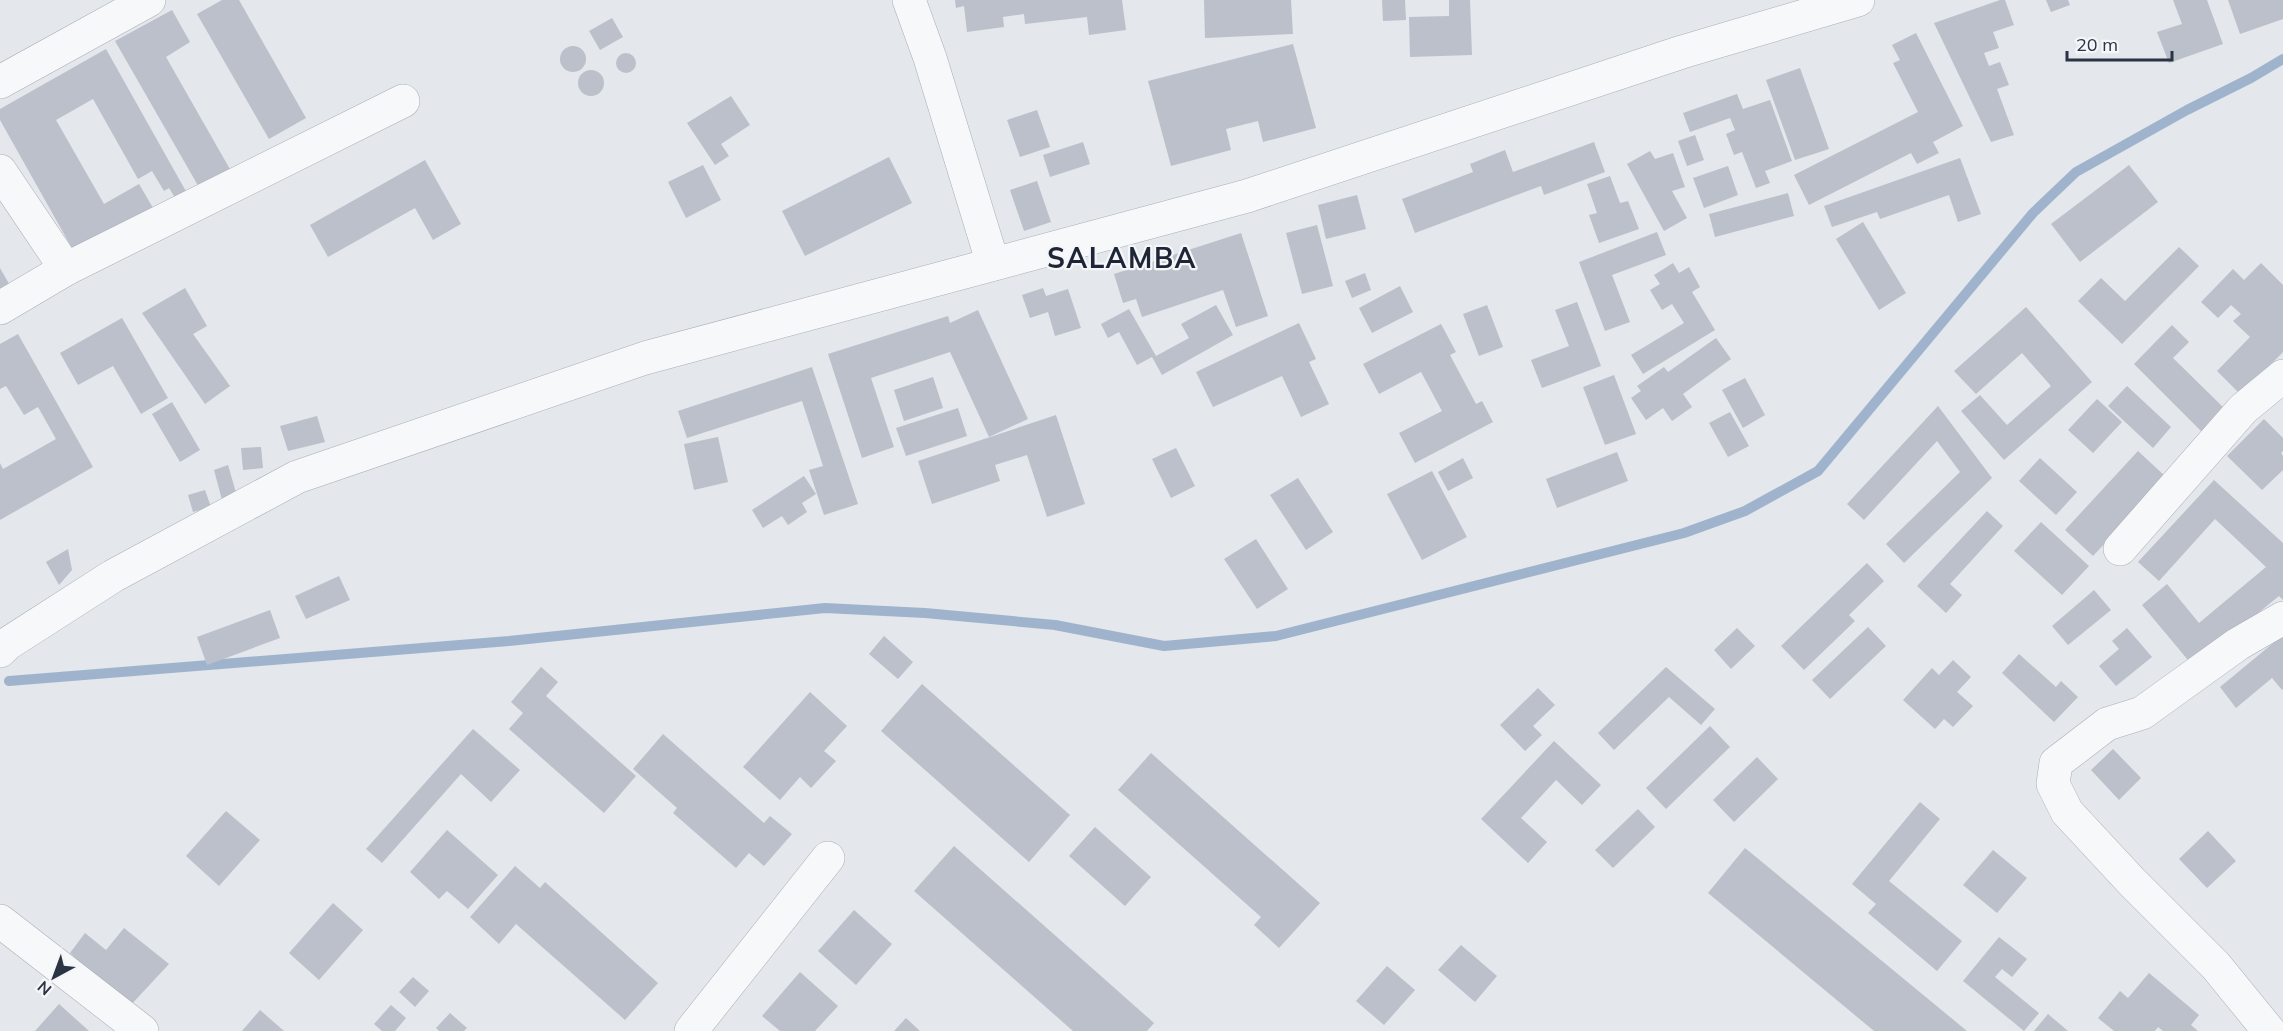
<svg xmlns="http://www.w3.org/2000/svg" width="2283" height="1031" font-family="Mulish,sans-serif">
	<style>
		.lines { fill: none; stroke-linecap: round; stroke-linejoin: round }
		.stream { stroke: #9fb4cc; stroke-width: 10 }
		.building { fill: #bbc0ca }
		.street-casing { stroke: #a9aeb7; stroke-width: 34 }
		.street { stroke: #f7f8fa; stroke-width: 33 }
		.labels { text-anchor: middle; stroke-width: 4.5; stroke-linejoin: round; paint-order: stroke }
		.district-label { font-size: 28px; font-weight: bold; letter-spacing: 1.5px; fill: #1d2536; stroke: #f4f6f9 }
	</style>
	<rect width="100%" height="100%" fill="#e4e7ec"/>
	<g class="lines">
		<path class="stream" d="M9,681L509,641L825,608L925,613L1055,625L1164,646L1276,636L1684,533L1745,511L1818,471L2033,213L2076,172L2187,110L2251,78L2283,59"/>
	</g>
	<g class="building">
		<path d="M222,0H239L306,118L269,139L197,14Z"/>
		<path d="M955,0H1122L1126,30L1089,35L1087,17L1025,24L1024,14L1003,17L1004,27L967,32L964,6L956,8Z"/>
		<path d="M1204,0H1291L1293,34L1205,38Z"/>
		<path d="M1382,0H1405L1406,20L1383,21Z"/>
		<path d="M1449,0H1470L1472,55L1410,57L1409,17L1449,16Z"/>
		<path d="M2000,0H2005L2014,25L1993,32L1999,48L1984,53L1989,66L2000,62L2009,85L1997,89L2014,135L1991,142L1934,23Z"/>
		<path d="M2046,0H2068L2070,5L2051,12Z"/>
		<path d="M2173,0H2207L2223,44L2169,63L2157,32L2182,24Z"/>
		<path d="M2228,0H2283V19L2240,34Z"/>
		<path d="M172,10L190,42L166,57L231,171L200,189L115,41Z"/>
		<path d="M612,18L623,37L600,50L589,31Z"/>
		<path d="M1916,33L1963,126L1933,142L1939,153L1917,164L1911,153L1809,205L1794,175L1918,112L1893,63L1900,60L1892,45Z"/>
		<path d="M1293,44L1316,128L1263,142L1258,121L1226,129L1231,150L1171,166L1148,81Z"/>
		<circle cx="573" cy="59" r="13"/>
		<path d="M106,49L188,195L177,201L169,188L164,191L152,171L138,179L93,99L56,120L104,204L139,184L156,213L77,257L0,120V109Z"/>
		<circle cx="626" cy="63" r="10"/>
		<path d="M1800,68L1829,149L1795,160L1766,80Z"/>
		<circle cx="591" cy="83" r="13"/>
		<path d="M1737,94L1743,109L1770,100L1792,161L1765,171L1770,183L1756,188L1742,152L1734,155L1726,134L1735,130L1730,118L1690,132L1683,113Z"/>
		<path d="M731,96L750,125L721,144L729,156L715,165L687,123Z"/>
		<path d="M1037,110L1050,147L1020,157L1007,120Z"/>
		<path d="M1695,135L1704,160L1687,166L1678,141Z"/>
		<path d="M1083,142L1090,164L1050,177L1043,155Z"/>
		<path d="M1594,142L1605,172L1544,195L1541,186L1415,233L1402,199L1473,172L1470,164L1505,150L1513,172Z"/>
		<path d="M1650,151L1655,159L1673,153L1685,187L1672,191L1687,218L1664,231L1627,164Z"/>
		<path d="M889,157L912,203L805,256L782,211Z"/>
		<path d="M1960,158L1981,214L1958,222L1949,195L1880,219L1877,212L1832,227L1824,206Z"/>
		<path d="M425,160L461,224L433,240L415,208L328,257L310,225Z"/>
		<path d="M703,165L721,200L686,218L668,182Z"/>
		<path d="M2129,165L2158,202L2080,262L2051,224Z"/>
		<path d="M1728,166L1738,195L1704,208L1693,178Z"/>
		<path d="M1610,176L1620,203L1628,201L1639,229L1599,243L1589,215L1597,213L1587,184Z"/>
		<path d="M1037,181L1051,222L1024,231L1010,190Z"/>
		<path d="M1788,193L1794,216L1715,237L1709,214Z"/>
		<path d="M1357,195L1366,229L1326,239L1318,205Z"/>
		<path d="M1863,222L1906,293L1879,310L1836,239Z"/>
		<path d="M1317,225L1333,286L1302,294L1286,233Z"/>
		<path d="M1657,232L1666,255L1612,275L1630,322L1605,331L1579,262Z"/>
		<path d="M1241,233L1268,316L1236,327L1223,290L1142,317L1136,299L1123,303L1114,274Z"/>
		<path d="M2179,247L2199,266L2122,344L2078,301L2101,278L2125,301Z"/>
		<path d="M1673,263L1679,273L1689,267L1700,287L1692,292L1715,330L1643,374L1631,355L1684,323L1672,304L1662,310L1650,290L1660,284L1654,275Z"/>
		<path d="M2261,263L2283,285V352L2241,395L2217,371L2250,337L2233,321L2241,314L2231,305L2218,318L2201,302L2233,269L2244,280Z"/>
		<path d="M0,268L12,289L0,296Z"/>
		<path d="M1365,273L1371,290L1352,298L1345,281Z"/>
		<path d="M1400,286L1413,312L1372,333L1359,308Z"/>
		<path d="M185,288L207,326L193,334L230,386L205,404L142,313Z"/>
		<path d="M1043,288L1046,296L1068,289L1081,328L1055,336L1048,312L1030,318L1022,295Z"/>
		<path d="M1577,302L1601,366L1542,388L1531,360L1569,346L1555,310Z"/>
		<path d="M1216,305L1233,335L1162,375L1152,357L1137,365L1119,332L1108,338L1101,324L1129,309L1156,356L1189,338L1181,324Z"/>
		<path d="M1487,305L1503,347L1479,356L1463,314Z"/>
		<path d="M2026,307L2092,382L2004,460L1961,411L1980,395L2007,425L2051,386L2022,353L1976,394L1954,371Z"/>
		<path d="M978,310L1028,419L989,437L950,352L871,378L894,447L862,458L828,354L948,316L950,323Z"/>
		<path d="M122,318L168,398L141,414L113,366L78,385L60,353Z"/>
		<path d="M1299,323L1316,359L1309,362L1329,404L1301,417L1282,376L1213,407L1196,372Z"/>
		<path d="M1441,324L1456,352L1450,355L1476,404L1482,401L1493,422L1415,463L1399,433L1442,411L1421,372L1379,394L1363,364Z"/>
		<path d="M2172,325L2189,342L2173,358L2225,409L2203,433L2134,364Z"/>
		<path d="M18,334L93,467L0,520V463L3,469L56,439L38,407L24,415L6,386L0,389V344Z"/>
		<path d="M1716,338L1731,359L1683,394L1692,407L1672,421L1663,408L1646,420L1631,398L1641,391L1637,386L1664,367L1668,372Z"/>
		<path d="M812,367L858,504L824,515L809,470L823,466L802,401L687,438L678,411Z"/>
		<path d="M1614,375L1636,434L1605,445L1583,387Z"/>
		<path d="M933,377L943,408L904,421L894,390Z"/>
		<path d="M1745,378L1765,415L1743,428L1722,390Z"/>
		<path d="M2127,386L2171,427L2153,448L2108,406Z"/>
		<path d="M2097,399L2122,422L2093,453L2068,430Z"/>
		<path d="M172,402L200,450L180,462L152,414Z"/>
		<path d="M1938,406L1992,478L1904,563L1886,544L1960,472L1937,441L1864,520L1847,504Z"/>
		<path d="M958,408L967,436L906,456L896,428Z"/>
		<path d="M1730,412L1749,446L1728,457L1709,423Z"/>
		<path d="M1056,415L1085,504L1047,517L1027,455L995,465L1000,481L932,504L918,461Z"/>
		<path d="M317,416L325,442L288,451L280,426Z"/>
		<path d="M2264,419L2283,438V451L2281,453L2283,456V470L2262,490L2227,456Z"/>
		<path d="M718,437L728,482L694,490L684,444Z"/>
		<path d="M261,447L263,468L243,470L241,448Z"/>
		<path d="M1176,448L1195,486L1171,498L1152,459Z"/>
		<path d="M2138,451L2166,477L2093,556L2065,530Z"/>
		<path d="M1617,452L1628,481L1557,508L1546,479Z"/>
		<path d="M1463,458L1473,478L1448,491L1438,472Z"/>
		<path d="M2040,458L2077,492L2056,515L2019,481Z"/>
		<path d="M228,465L237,496L222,500L214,470Z"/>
		<path d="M1432,471L1467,537L1422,560L1387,494Z"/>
		<path d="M804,476L816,494L802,503L807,512L788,525L782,516L763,528L752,510Z"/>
		<path d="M1298,478L1333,532L1306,550L1270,495Z"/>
		<path d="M2214,480L2283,543V600L2279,596L2193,666L2142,605L2167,584L2199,623L2266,567L2215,519L2159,581L2138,562Z"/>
		<path d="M205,490L211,507L193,512L188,495Z"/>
		<path d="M1987,511L2003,526L1950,584L1962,595L1946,613L1917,586Z"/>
		<path d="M2041,522L2089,566L2062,595L2014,551Z"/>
		<path d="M1256,539L1288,589L1257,609L1224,559Z"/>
		<path d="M68,549L72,570L59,585L46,562Z"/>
		<path d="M1867,563L1884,581L1849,615L1855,621L1804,670L1781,646Z"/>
		<path d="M339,576L350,600L306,619L295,596Z"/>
		<path d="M2094,590L2111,610L2068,645L2052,626Z"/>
		<path d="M270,610L280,638L207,665L197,637Z"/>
		<path d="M1868,627L1886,646L1830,699L1812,680Z"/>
		<path d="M1737,628L1755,646L1731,669L1714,650Z"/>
		<path d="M2127,628L2152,657L2116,686L2099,666L2119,649L2112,641Z"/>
		<path d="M2283,635V689L2282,690L2272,678L2236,708L2220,687Z"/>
		<path d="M884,636L913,662L898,679L869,654Z"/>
		<path d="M2019,654L2056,687L2061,681L2078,697L2054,722L2002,673Z"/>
		<path d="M1953,660L1971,677L1957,692L1973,706L1953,727L1944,719L1935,729L1903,700L1932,668L1939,675Z"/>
		<path d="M541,667L558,682L546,696L636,776L604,813L509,729L523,713L511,702Z"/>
		<path d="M1666,667L1715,709L1701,725L1669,697L1614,750L1598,733Z"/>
		<path d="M922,684L1070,815L1029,862L881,731Z"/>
		<path d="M1538,688L1555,705L1533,726L1542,735L1525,751L1500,725Z"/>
		<path d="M810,692L847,726L824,751L836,761L811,788L800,777L780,800L743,767Z"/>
		<path d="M1710,726L1730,747L1666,809L1646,788Z"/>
		<path d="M473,729L520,770L491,802L461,774L382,863L366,849Z"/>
		<path d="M663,734L764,823L770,816L792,834L764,866L749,853L736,868L673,813L677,808L633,769Z"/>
		<path d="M1554,741L1601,785L1582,805L1556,780L1521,818L1547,842L1528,863L1481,819Z"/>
		<path d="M2113,749L2141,778L2119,800L2091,770Z"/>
		<path d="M1151,753L1320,903L1279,948L1254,925L1261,917L1118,790Z"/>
		<path d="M1757,757L1778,779L1734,822L1713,800Z"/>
		<path d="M1920,802L1940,819L1889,881L1962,941L1937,971L1868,913L1876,904L1852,884Z"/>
		<path d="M1638,809L1655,827L1613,868L1595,850Z"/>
		<path d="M226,811L260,840L219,886L186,856Z"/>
		<path d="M1095,827L1151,877L1125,906L1069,856Z"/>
		<path d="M447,830L498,875L468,909L447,891L439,899L410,872Z"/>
		<path d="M2208,831L2236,861L2207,888L2179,859Z"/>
		<path d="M954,846L1154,1023L1147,1031H1073L914,891Z"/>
		<path d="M1745,848L1967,1031H1874L1708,893Z"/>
		<path d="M1993,850L2027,878L1997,913L1963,885Z"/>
		<path d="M515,866L540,888L545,882L658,983L625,1020L516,924L499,944L470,917Z"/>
		<path d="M333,903L363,930L319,980L289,953Z"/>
		<path d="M854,910L892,944L856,985L818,951Z"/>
		<path d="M124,928L169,964L129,1007L70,953L85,933L106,950Z"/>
		<path d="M1999,937L2027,959L2012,977L2002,969L1995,977L2039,1013L2024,1031L1963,981Z"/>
		<path d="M1461,945L1497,976L1475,1002L1438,970Z"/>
		<path d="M1387,966L1415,990L1384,1025L1356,1001Z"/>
		<path d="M800,972L838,1006L815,1031H780L762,1016Z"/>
		<path d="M2149,973L2199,1015L2191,1025L2198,1031H2163L2158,1027L2155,1031H2114L2098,1018L2120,991L2128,998Z"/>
		<path d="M413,977L429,991L415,1007L399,992Z"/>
		<path d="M59,1004L89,1031H35Z"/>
		<path d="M391,1005L406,1018L395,1031H382L374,1024Z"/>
		<path d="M260,1010L284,1031H242Z"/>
		<path d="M450,1013L467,1028L464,1031H439L436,1028Z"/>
		<path d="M2048,1014L2068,1031H2034Z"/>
		<path d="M906,1018L920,1031H894Z"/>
	</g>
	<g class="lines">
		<g class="street-casing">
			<g id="street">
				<path d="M909,0L930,58L993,264"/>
				<path d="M0,82L149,0"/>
				<path d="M0,171L66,269"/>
				<path d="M0,308L66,269L403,101"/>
				<path d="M2120,549L2243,409L2283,376"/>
				<path d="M0,651L7,644L113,576L297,477L645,358L1247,196L1682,52L1858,0"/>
				<path d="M0,921L142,1031"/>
				<path d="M691,1031L828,858"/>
				<path d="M2269,1031L2216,966L2133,883L2067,812L2053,784L2056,763L2107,724L2142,713L2238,644L2283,618"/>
			</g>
		</g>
		<use href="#street" class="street"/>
	</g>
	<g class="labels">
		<g class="district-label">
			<text x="1122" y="268">SALAMBA</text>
		</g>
	</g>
	<g transform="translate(54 977) rotate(221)" stroke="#f4f6f9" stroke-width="4.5" paint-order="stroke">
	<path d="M0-4.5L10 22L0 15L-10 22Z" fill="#2b3445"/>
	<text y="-9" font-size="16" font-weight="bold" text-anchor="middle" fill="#2b3445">N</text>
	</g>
	<path d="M2067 51v9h105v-9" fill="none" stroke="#2b3445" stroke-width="3"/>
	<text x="2076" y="51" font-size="18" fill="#2b3445" stroke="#f4f6f9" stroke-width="4.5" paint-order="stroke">20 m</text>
</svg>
